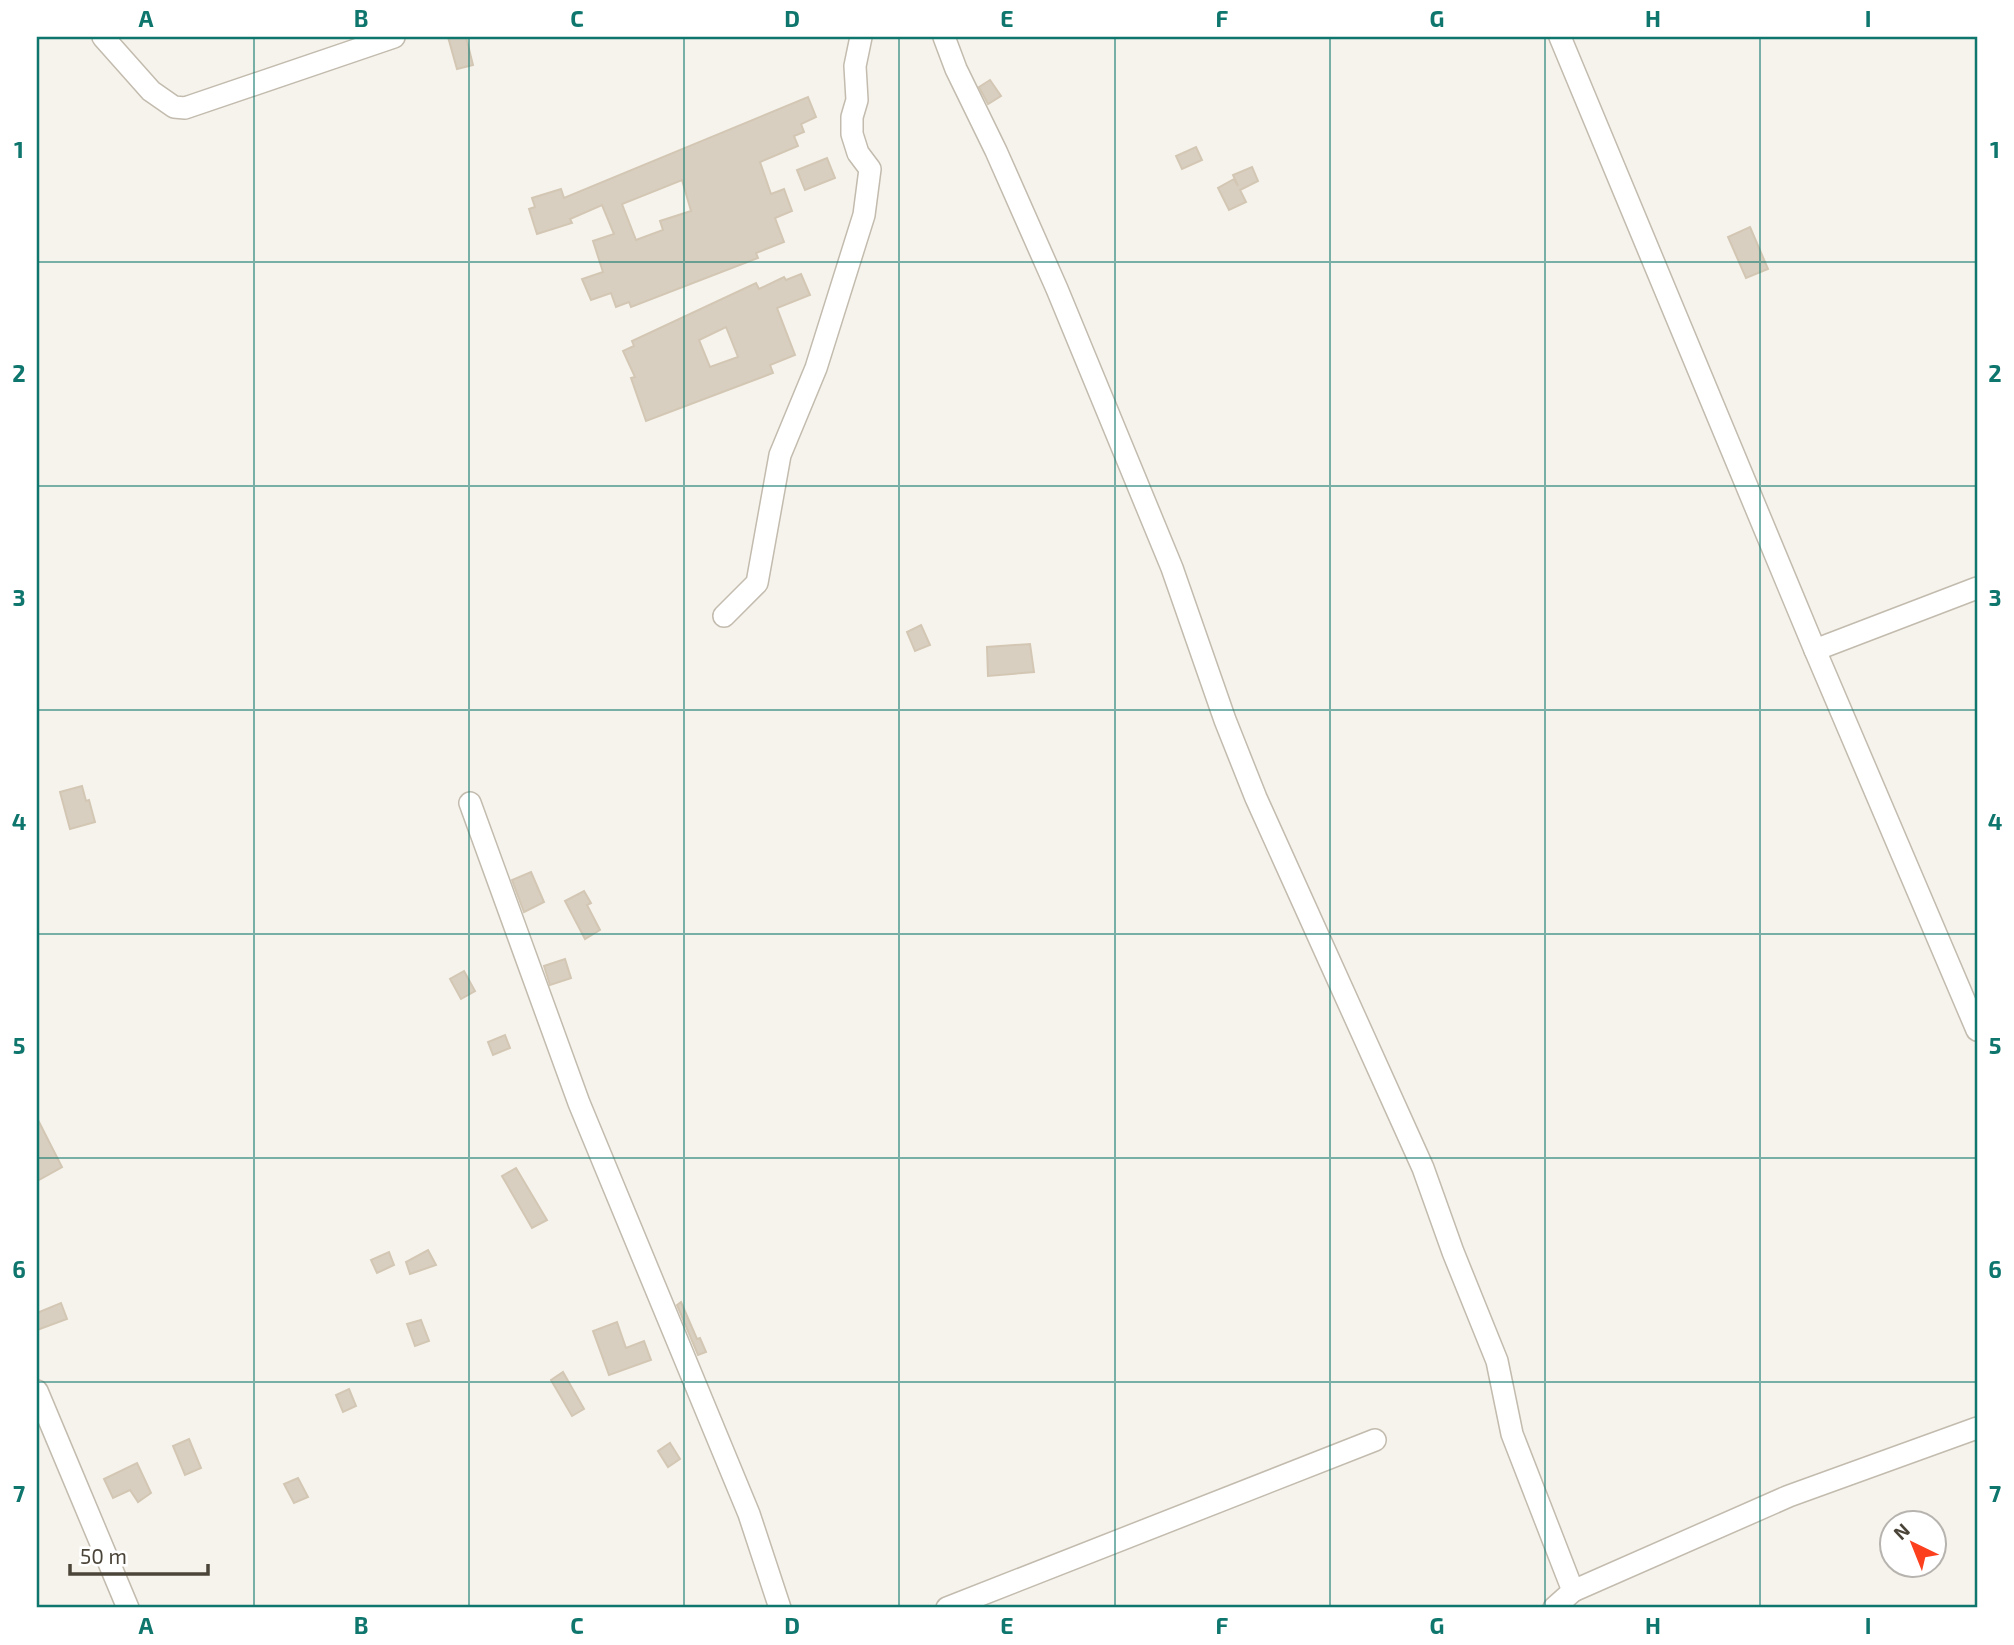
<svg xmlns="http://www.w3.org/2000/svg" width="2014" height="1645" font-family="'Exo 2',sans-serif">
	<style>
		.building { fill: #d8cfc1; stroke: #d3c7b4; stroke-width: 2; fill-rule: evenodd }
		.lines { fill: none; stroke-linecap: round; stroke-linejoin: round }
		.street-casing { stroke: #c2bbae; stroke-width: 24 }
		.street { stroke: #fff; stroke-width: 21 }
		.grid { fill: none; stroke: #0f766e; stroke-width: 2; stroke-opacity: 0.55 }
		.neatline { fill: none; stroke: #0f766e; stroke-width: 2.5 }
		.grid-label { font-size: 23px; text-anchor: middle; font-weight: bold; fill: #0f766e }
	</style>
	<rect width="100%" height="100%" fill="#f6f3ec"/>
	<g class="building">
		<path d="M448,37H466L473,65L457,69Z"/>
		<path d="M990,80L1001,96L988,104L979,87Z"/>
		<path d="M808,97L816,117L801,124L804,132L794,136L798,146L760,162L771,194L784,189L792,211L775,218L784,242L756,253L758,258L631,307L629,302L616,307L611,293L591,300L582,279L603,272L593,241L614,234L602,205L570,219L572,223L537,234L529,209L535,207L532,198L561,189L564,198ZM682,180L691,211L660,221L663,230L636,240L622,204Z"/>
		<path d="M1196,147L1202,160L1182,169L1176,156Z"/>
		<path d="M827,158L835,178L805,190L797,170Z"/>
		<path d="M1252,167L1258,181L1240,190L1246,202L1229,210L1218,188L1234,179L1238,186L1233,175Z"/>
		<path d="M1750,227L1768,269L1746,278L1728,237Z"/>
		<path d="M801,274L810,295L777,308L795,355L770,365L773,373L646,421L631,378L635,377L623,351L634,346L632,341L756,283L759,289L784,277L786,280ZM726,327L738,357L710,367L699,340Z"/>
		<path d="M921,625L930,645L915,651L907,632Z"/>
		<path d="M1030,644L1034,672L988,676L987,647Z"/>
		<path d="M82,786L86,801L89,800L95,822L70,829L60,792Z"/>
		<path d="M531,872L544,902L524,912L512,880Z"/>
		<path d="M584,891L591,903L587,905L600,930L585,939L565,901Z"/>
		<path d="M565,959L571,978L550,985L544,966Z"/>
		<path d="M464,971L475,991L461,999L450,979Z"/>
		<path d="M505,1035L510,1048L493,1055L488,1042Z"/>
		<path d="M37,1118L62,1167L37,1181Z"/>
		<path d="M516,1168L547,1220L532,1228L502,1176Z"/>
		<path d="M428,1250L436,1265L410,1274L406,1262Z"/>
		<path d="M389,1252L394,1265L377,1273L371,1260Z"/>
		<path d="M681,1302L697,1339L700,1338L706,1352L698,1355L677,1305Z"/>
		<path d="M61,1303L67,1319L37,1330V1313Z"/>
		<path d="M421,1320L429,1341L415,1346L407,1324Z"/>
		<path d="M617,1322L626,1348L644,1341L651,1360L609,1375L593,1331Z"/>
		<path d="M563,1372L584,1409L572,1416L551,1380Z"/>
		<path d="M349,1389L356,1406L343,1412L336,1395Z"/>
		<path d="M189,1439L201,1468L185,1475L173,1446Z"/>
		<path d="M670,1443L680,1459L668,1467L658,1451Z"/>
		<path d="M137,1463L151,1493L138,1502L130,1490L113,1498L104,1479Z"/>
		<path d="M298,1478L308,1497L294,1503L284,1484Z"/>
	</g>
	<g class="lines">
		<g class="street-casing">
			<g id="street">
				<path d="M103,37L151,91L174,107L185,108L394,37"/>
				<path d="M944,37L956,69L996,151L1057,289L1172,568L1225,720L1256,798L1423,1168L1453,1252L1497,1361L1512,1434L1573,1591"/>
				<path d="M1560,37L1815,650L1977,1030"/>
				<path d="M724,616L757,583L780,455L816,368L864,215L870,169L858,153L852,134V117L857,100L855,66L861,37"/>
				<path d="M1815,650L1977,588"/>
				<path d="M470,803L579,1103L749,1514L780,1608"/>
				<path d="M37,1391L128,1608"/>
				<path d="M947,1608L1375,1440"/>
				<path d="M1554,1608L1573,1591L1789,1496L1977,1428"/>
			</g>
		</g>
		<use href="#street" class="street"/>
	</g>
	<path class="grid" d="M254,37V1608M469,37V1608M684,37V1608M899,37V1608M1115,37V1608M1330,37V1608M1545,37V1608M1760,37V1608M37,262H1977M37,486H1977M37,710H1977M37,934H1977M37,1158H1977M37,1382H1977"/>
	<rect width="2014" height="1645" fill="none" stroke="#ffffff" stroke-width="77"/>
	<g transform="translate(1913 1544) rotate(317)"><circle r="33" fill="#ffffff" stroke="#b7b4b0" stroke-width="2"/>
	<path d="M0-5L12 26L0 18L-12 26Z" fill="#fc3f1d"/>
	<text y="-10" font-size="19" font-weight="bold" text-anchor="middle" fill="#4b4439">N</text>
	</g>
	<path d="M70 1564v10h138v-10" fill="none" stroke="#4b4439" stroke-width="3.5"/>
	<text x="80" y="1564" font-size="21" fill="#4b4439" stroke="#ffffff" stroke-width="5" paint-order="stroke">50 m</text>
	<rect x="38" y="38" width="1938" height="1568" class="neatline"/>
	<g class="grid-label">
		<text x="146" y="27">A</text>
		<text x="361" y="27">B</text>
		<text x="577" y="27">C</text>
		<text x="792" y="27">D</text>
		<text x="1007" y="27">E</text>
		<text x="1222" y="27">F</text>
		<text x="1437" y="27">G</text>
		<text x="1653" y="27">H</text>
		<text x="1868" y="27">I</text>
		<text x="19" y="158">1</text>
		<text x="1995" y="158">1</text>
		<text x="19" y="382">2</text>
		<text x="1995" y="382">2</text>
		<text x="19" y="606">3</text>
		<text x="1995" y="606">3</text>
		<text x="19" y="830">4</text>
		<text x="1995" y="830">4</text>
		<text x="19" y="1054">5</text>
		<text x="1995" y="1054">5</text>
		<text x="19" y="1278">6</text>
		<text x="1995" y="1278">6</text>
		<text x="19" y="1502">7</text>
		<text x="1995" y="1502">7</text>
		<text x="146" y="1634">A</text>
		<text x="361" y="1634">B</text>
		<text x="577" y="1634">C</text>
		<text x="792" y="1634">D</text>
		<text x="1007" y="1634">E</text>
		<text x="1222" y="1634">F</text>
		<text x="1437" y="1634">G</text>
		<text x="1653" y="1634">H</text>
		<text x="1868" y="1634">I</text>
	</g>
</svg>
